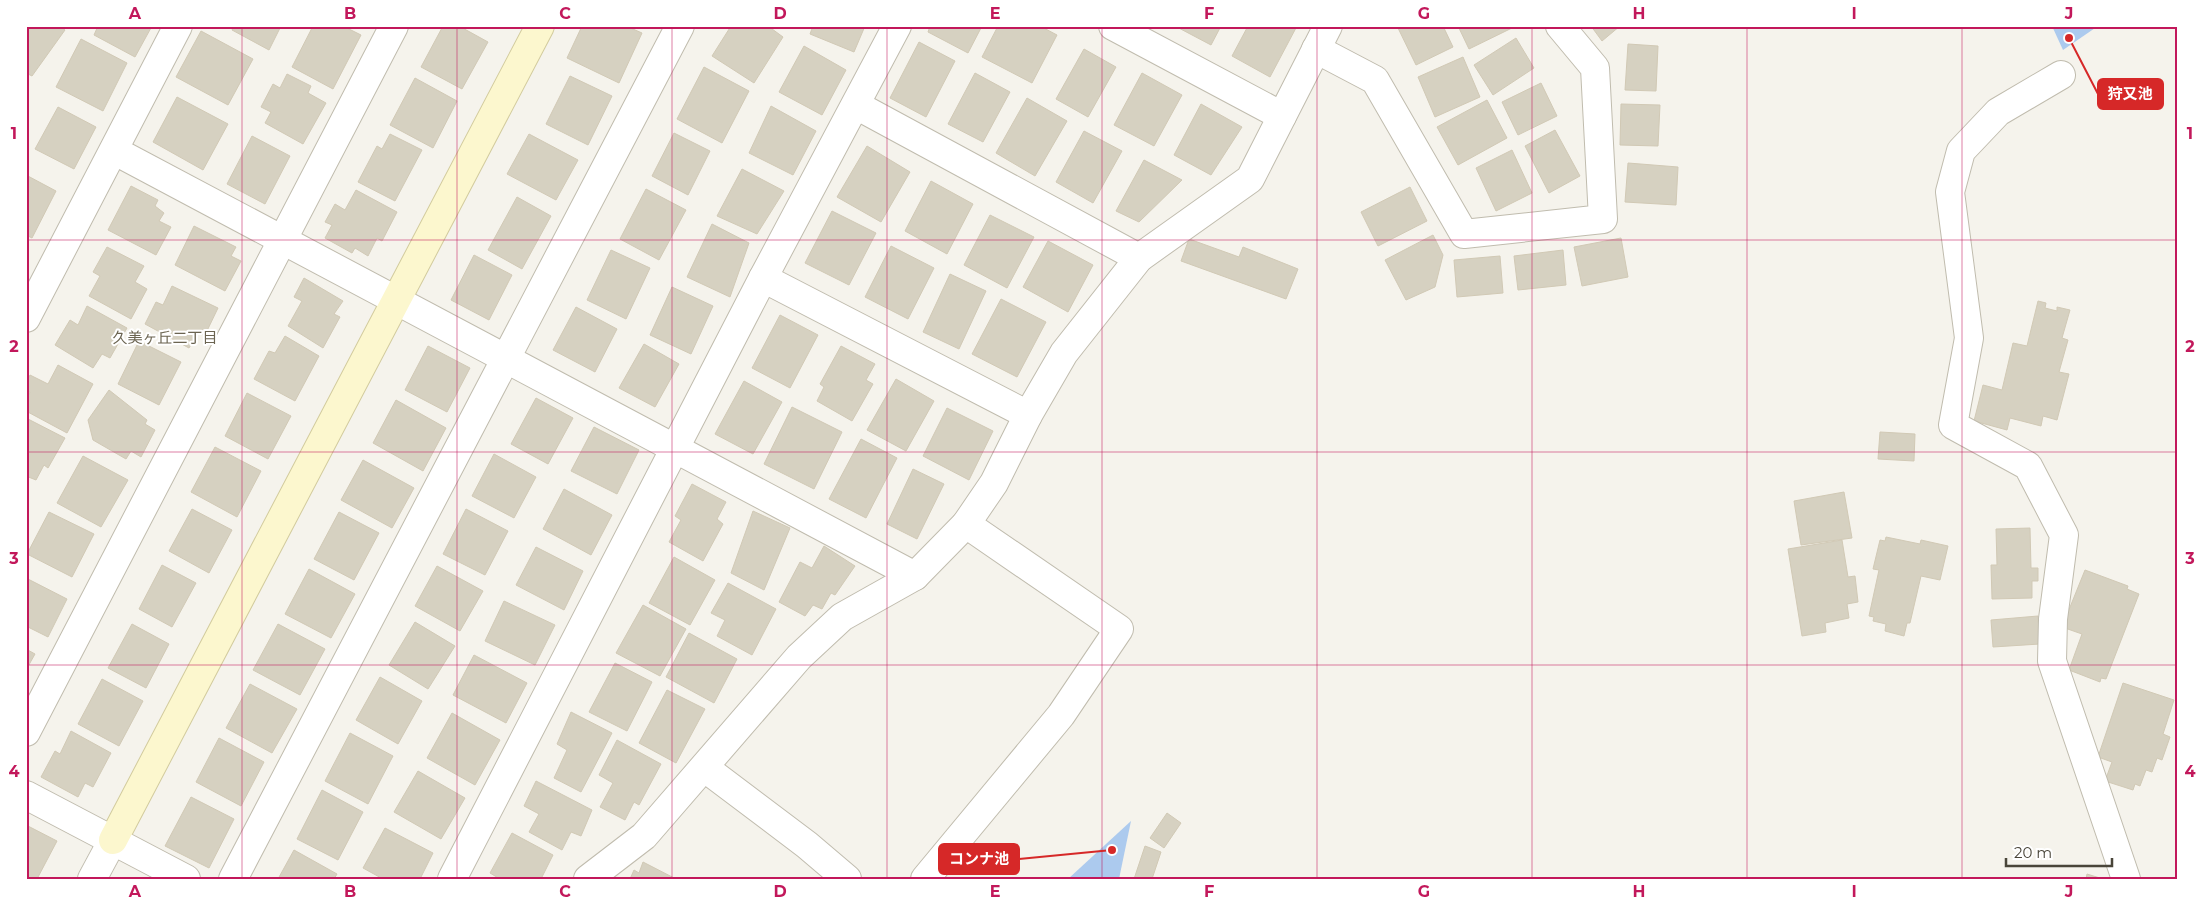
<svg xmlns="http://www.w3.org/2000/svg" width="2204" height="905" font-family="Montserrat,'Noto Sans JP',sans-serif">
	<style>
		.water { fill: #accaee }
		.building { fill: #d6d1c1; stroke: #d1c9b5 }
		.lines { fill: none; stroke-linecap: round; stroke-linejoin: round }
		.street-casing { stroke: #c0bcae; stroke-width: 30 }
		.secondary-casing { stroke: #d2cb9d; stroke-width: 30 }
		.street { stroke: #fff; stroke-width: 28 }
		.secondary { stroke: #fcf7ce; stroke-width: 28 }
		.grid { fill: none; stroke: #c2185b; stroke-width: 1; stroke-opacity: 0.55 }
		.labels { text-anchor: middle; stroke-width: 4; stroke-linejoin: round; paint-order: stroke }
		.neighbourhood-label { font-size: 15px; fill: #6b6451; stroke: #fff }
		.leader { fill: none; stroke: #d62828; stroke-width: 2 }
		.callout-dot { fill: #d62828; stroke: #fff; stroke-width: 2 }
		.callout { fill: #d62828; stroke: #d62828; stroke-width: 2 }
		.callout-label { font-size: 15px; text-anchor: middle; font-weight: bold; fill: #fff }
		.neatline { fill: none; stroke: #c2185b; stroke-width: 2 }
		.grid-label { font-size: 16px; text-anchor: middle; font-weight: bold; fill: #c2185b }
	</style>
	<rect width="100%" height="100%" fill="#f5f3ec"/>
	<g class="water">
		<path d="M2052,26H2098L2063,50Z"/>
		<path d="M1131,821L1119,879H1068Z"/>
	</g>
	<g class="building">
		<path d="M26,26H59L65,30L32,76L26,73Z"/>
		<path d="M98,26H152L135,57L94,35Z"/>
		<path d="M234,26H281L269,50L232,30Z"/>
		<path d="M313,26H343L361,35L333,89L292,67Z"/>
		<path d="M443,26H459L488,42L462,89L421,67Z"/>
		<path d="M582,26H626L642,33L619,83L567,58Z"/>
		<path d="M731,26H768L783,37L754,83L712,56Z"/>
		<path d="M813,26H865L854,52L810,34Z"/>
		<path d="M930,26H982L968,53L928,32Z"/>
		<path d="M998,26H1040L1057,35L1032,83L982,57Z"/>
		<path d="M1175,26H1221L1211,45Z"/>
		<path d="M1248,26H1297L1270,77L1232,56Z"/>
		<path d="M1401,26H1443L1453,47L1416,65L1398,28Z"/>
		<path d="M1458,26H1514V27L1469,49Z"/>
		<path d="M1591,26H1620L1602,41Z"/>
		<path d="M201,31L253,59L228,105L176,77Z"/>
		<path d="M1516,38L1534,68L1493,95L1474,65Z"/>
		<path d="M81,39L127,63L103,111L56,87Z"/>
		<path d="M919,42L955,61L926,117L890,98Z"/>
		<path d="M1628,44L1658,46L1656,91L1625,90Z"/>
		<path d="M804,46L846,70L822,115L779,92Z"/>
		<path d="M1084,49L1116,67L1088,117L1056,99Z"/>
		<path d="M1463,57L1480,97L1435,117L1418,77Z"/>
		<path d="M704,67L749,91L722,143L677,119Z"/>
		<path d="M975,73L1010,92L983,142L948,124Z"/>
		<path d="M1142,73L1182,95L1154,146L1114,125Z"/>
		<path d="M287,74L311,86L308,93L326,103L303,144L265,123L271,112L261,107L273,84L280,88Z"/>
		<path d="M570,76L612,96L588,145L546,124Z"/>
		<path d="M415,78L457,101L433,148L390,125Z"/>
		<path d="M1541,83L1557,116L1518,135L1502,102Z"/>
		<path d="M177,97L228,124L203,170L153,142Z"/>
		<path d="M1027,98L1067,121L1035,176L996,153Z"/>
		<path d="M1487,100L1507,138L1458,165L1437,127Z"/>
		<path d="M1201,104L1242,127L1211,175L1174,155Z"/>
		<path d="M1621,104L1660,105L1658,146L1620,145Z"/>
		<path d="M771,106L816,131L793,175L749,153Z"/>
		<path d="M58,107L96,127L74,169L35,149Z"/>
		<path d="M1555,130L1580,176L1549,193L1525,146Z"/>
		<path d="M1084,131L1122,151L1093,203L1056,182Z"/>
		<path d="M674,133L710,151L688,195L652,176Z"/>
		<path d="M390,134L422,150L395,201L358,182L377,146L382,149Z"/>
		<path d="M529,134L578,160L556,200L507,174Z"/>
		<path d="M252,136L290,156L265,204L227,184Z"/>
		<path d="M867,146L910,172L881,222L837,197Z"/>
		<path d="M1512,150L1532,193L1496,211L1476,168Z"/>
		<path d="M1144,160L1182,180L1139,222L1116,211Z"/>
		<path d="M1628,163L1678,167L1676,205L1625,202Z"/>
		<path d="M742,169L784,191L757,234L717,216Z"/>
		<path d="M26,175L56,191L32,238L26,235Z"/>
		<path d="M931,181L973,204L947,254L905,231Z"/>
		<path d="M131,186L158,200L155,206L164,213L159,221L171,227L156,255L108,230Z"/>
		<path d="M1410,187L1427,221L1378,246L1361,212Z"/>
		<path d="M646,189L686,210L659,260L620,239Z"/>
		<path d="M356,190L397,212L382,241L377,238L368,256L355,248L352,253L325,238L332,225L325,222L335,204L345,210Z"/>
		<path d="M517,197L551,216L522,269L488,250Z"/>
		<path d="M832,211L876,233L849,285L805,263Z"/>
		<path d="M990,215L1034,237L1007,288L964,265Z"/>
		<path d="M712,224L749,243L730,297L687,277Z"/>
		<path d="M194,226L236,247L231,256L241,261L225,291L175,265Z"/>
		<path d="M1433,235L1443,255L1435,287L1406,300L1385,260Z"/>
		<path d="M1621,238L1628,277L1582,286L1574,247Z"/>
		<path d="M1189,239L1239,257L1243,247L1298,269L1286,299L1181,261Z"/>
		<path d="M1048,241L1093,265L1068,312L1023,287Z"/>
		<path d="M891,246L934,268L908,319L865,297Z"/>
		<path d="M107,247L144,266L135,282L147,289L131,319L89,296L100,276L93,272Z"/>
		<path d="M611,250L650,268L626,319L587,300Z"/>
		<path d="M1563,250L1566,285L1518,290L1514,256Z"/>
		<path d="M474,255L512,275L489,320L451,300Z"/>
		<path d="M1500,256L1503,293L1457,297L1454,260Z"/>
		<path d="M950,274L986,291L959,349L923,332Z"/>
		<path d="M304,278L343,301L334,314L340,317L323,348L288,326L302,301L294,297Z"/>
		<path d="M172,286L218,308L205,335L198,333L189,348L145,324L156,302L163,305Z"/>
		<path d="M672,287L713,306L691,354L650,335Z"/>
		<path d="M1001,299L1046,322L1017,377L972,354Z"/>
		<path d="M2038,301L2046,303L2045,308L2057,311V307L2070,310L2062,338L2068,340L2059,372L2069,374L2057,420L2043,416L2041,426L2010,418L2007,430L1974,421L1983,385L2002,390L2013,343L2027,346Z"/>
		<path d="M87,306L127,328L110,358L102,354L93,368L55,345L70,320L78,325Z"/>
		<path d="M576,307L617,329L595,372L553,350Z"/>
		<path d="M780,315L818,335L790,388L752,368Z"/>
		<path d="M285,336L319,356L295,401L254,379L269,351L275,353Z"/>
		<path d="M139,341L181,362L159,405L118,384Z"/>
		<path d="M644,344L679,364L655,407L619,388Z"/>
		<path d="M428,346L470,368L447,412L405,390Z"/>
		<path d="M841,346L875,364L866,380L873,384L852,421L817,401L824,387L820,384Z"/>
		<path d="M58,365L93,384L67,433L26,411V400L30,392L26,390V383L30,375L48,384Z"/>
		<path d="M896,379L934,401L906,451L867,430Z"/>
		<path d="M744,381L782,402L753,454L715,434Z"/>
		<path d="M109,390L147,420L145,424L155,430L141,457L131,451L126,459L93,440L88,420Z"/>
		<path d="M247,393L291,416L268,459L225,436Z"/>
		<path d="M536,398L573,418L548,464L511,444Z"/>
		<path d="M396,400L446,428L423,471L373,443Z"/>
		<path d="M792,407L842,432L814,489L764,464Z"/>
		<path d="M947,408L993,431L969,480L923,456Z"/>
		<path d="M28,419L65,438L48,468L44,465L36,480L26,476Z"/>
		<path d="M594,427L639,450L617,494L571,471Z"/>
		<path d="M1880,432L1915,434L1914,461L1878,459Z"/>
		<path d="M861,439L897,458L866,518L829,499Z"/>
		<path d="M215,447L261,471L237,517L191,492Z"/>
		<path d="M494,454L536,477L514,518L472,496Z"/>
		<path d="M83,456L128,480L101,527L57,503Z"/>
		<path d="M363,460L414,488L392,528L341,500Z"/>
		<path d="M913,469L944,484L917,539L887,524Z"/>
		<path d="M692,484L726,502L717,519L723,524L703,561L669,542L681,520L675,516Z"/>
		<path d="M564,489L612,515L591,555L543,529Z"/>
		<path d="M1844,492L1852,538L1801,545L1794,501Z"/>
		<path d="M192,509L232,530L209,573L169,551Z"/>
		<path d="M466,509L508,531L485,575L443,554Z"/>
		<path d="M753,511L790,528L764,590L731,573Z"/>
		<path d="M49,512L94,534L72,577L27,554Z"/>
		<path d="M339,512L379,533L354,580L314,559Z"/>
		<path d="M2030,528L2031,568H2038V581H2032V598L1992,599L1991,565H1997L1996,529Z"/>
		<path d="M1886,537L1920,544L1921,540L1948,546L1940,580L1921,576L1910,623H1907L1904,636L1885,631L1886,624L1873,621L1874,617L1869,616L1879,570L1873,569L1880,540L1885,541Z"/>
		<path d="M1842,540L1848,577L1855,576L1858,602L1847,604L1849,618L1825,623L1826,632L1802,636L1788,549Z"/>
		<path d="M824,546L855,566L835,595L831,593L822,609L813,605L805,616L779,602L800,562L812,568Z"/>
		<path d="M536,547L583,571L564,610L516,585Z"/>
		<path d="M674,557L715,580L690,625L649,603Z"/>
		<path d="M162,565L196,583L172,627L139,609Z"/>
		<path d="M437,566L483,591L460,631L415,606Z"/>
		<path d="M309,569L355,594L331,638L285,614Z"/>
		<path d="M2085,570L2128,586L2127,589L2139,594L2106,679L2101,678L2100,682L2069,670L2082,634L2062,627Z"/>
		<path d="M26,578L67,599L48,637L26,626Z"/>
		<path d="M728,583L776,609L752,655L717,636L725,620L711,613Z"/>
		<path d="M504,601L555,625L535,665L485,641Z"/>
		<path d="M643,605L686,629L660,676L616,653Z"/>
		<path d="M2038,616L2040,644L1993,647L1991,620Z"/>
		<path d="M415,622L455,646L428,689L389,665Z"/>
		<path d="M132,624L169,644L146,688L108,668Z"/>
		<path d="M278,624L325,649L300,695L253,670Z"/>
		<path d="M689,633L737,659L714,703L666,677Z"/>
		<path d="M26,649L35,654L26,670Z"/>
		<path d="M474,655L527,683L506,723L453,695Z"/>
		<path d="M615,663L652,682L627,731L589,712Z"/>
		<path d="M380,677L422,701L398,744L356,720Z"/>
		<path d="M102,679L143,701L119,746L78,724Z"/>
		<path d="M2123,683L2174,700L2163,734L2170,737L2162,760L2157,758L2152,772L2146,770L2140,786L2135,784L2133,790L2105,781L2112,762L2098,757Z"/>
		<path d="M250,684L297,709L272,753L226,728Z"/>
		<path d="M667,690L705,709L676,763L639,743Z"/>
		<path d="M571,712L612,733L581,792L554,778L567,750L557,744Z"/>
		<path d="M452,713L500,740L475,785L427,758Z"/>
		<path d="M71,731L111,753L93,787L85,783L78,797L41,777L55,751L60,754Z"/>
		<path d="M350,733L393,756L368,804L325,781Z"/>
		<path d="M219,738L264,762L241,806L196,782Z"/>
		<path d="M617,740L661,764L639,805L634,802L625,820L600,807L613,783L599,775Z"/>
		<path d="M418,771L465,798L441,839L394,812Z"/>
		<path d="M536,781L592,810L581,836L571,832L562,850L529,832L539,814L524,806Z"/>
		<path d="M322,790L363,812L338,860L297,839Z"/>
		<path d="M191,797L234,819L209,868L165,846Z"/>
		<path d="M1167,813L1181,823L1164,848L1150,838Z"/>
		<path d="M26,825L57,841L37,879H26Z"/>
		<path d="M385,828L433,853L420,879H383L363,868Z"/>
		<path d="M512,833L553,855L541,879H500L490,873Z"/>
		<path d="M1145,846L1161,852L1152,879H1134Z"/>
		<path d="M294,850L337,874L334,879H278Z"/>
		<path d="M643,862L676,879H630L634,870L639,873Z"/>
		<path d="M2087,874L2103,879H2086Z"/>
	</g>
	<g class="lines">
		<g class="street-casing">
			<g id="street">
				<path d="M1113,26L1282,116"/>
				<path d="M1316,49L1375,80L1464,234L1603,219L1595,68L1560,26"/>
				<path d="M2061,75L1998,112L1961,151L1950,192L1969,338L1953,425L2028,466L2064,535L2053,619L2052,661L2126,879"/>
				<path d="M856,105L1139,258"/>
				<path d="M115,151L915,576"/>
				<path d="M763,278L1028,415"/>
				<path d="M26,318L178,26"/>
				<path d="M26,732L394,26"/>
				<path d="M705,768L807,845L847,879"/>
				<path d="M26,795L186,879"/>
				<path d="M92,879L113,840"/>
				<path d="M233,879L680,26"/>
				<path d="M452,879L763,278L897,26"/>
				<path d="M588,879L644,836L799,657L842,617L915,576L966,524L994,483L1028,415L1064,353L1139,258L1250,179L1328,26"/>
				<path d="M925,879L1061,715L1119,629L966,524"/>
			</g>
		</g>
		<g class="secondary-casing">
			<path id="secondary" d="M113,840L540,26"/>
		</g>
		<use href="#street" class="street"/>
		<use href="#secondary" class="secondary"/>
	</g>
	<path class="grid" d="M242,26V879M457,26V879M672,26V879M887,26V879M1102,26V879M1317,26V879M1532,26V879M1747,26V879M1962,26V879M26,240H2178M26,452H2178M26,665H2178"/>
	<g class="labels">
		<g class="neighbourhood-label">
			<text x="165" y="343">久美ヶ丘二丁目</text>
		</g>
	</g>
	<path class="leader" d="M2069 38L2098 94M1112 850L1019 859"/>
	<g class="callout-dot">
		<circle cx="2069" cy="38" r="5"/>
		<circle cx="1112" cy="850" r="5"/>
	</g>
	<g class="callout">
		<rect x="2098" y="79" width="65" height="30" rx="5"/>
		<rect x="939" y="844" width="80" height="30" rx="5"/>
	</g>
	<g class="callout-label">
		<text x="2130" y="99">狩又池</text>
		<text x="979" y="864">コンナ池</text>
	</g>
	<rect width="2204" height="905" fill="none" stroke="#ffffff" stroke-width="55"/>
	<path d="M2006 858v8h106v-8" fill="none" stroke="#494539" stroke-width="2.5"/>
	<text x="2014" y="858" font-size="15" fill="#494539" stroke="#ffffff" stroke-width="4" paint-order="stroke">20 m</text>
	<rect x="28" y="28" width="2148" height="850" class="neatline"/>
	<g class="grid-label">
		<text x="135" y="19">A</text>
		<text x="350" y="19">B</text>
		<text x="565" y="19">C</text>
		<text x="780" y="19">D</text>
		<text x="995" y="19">E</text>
		<text x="1209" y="19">F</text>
		<text x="1424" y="19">G</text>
		<text x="1639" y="19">H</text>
		<text x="1854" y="19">I</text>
		<text x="2069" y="19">J</text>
		<text x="14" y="139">1</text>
		<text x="2190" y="139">1</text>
		<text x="14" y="352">2</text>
		<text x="2190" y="352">2</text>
		<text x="14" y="564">3</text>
		<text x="2190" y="564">3</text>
		<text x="14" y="777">4</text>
		<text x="2190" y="777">4</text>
		<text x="135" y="897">A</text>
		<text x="350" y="897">B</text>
		<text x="565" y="897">C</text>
		<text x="780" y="897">D</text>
		<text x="995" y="897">E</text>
		<text x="1209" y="897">F</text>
		<text x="1424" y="897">G</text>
		<text x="1639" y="897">H</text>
		<text x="1854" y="897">I</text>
		<text x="2069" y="897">J</text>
	</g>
</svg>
